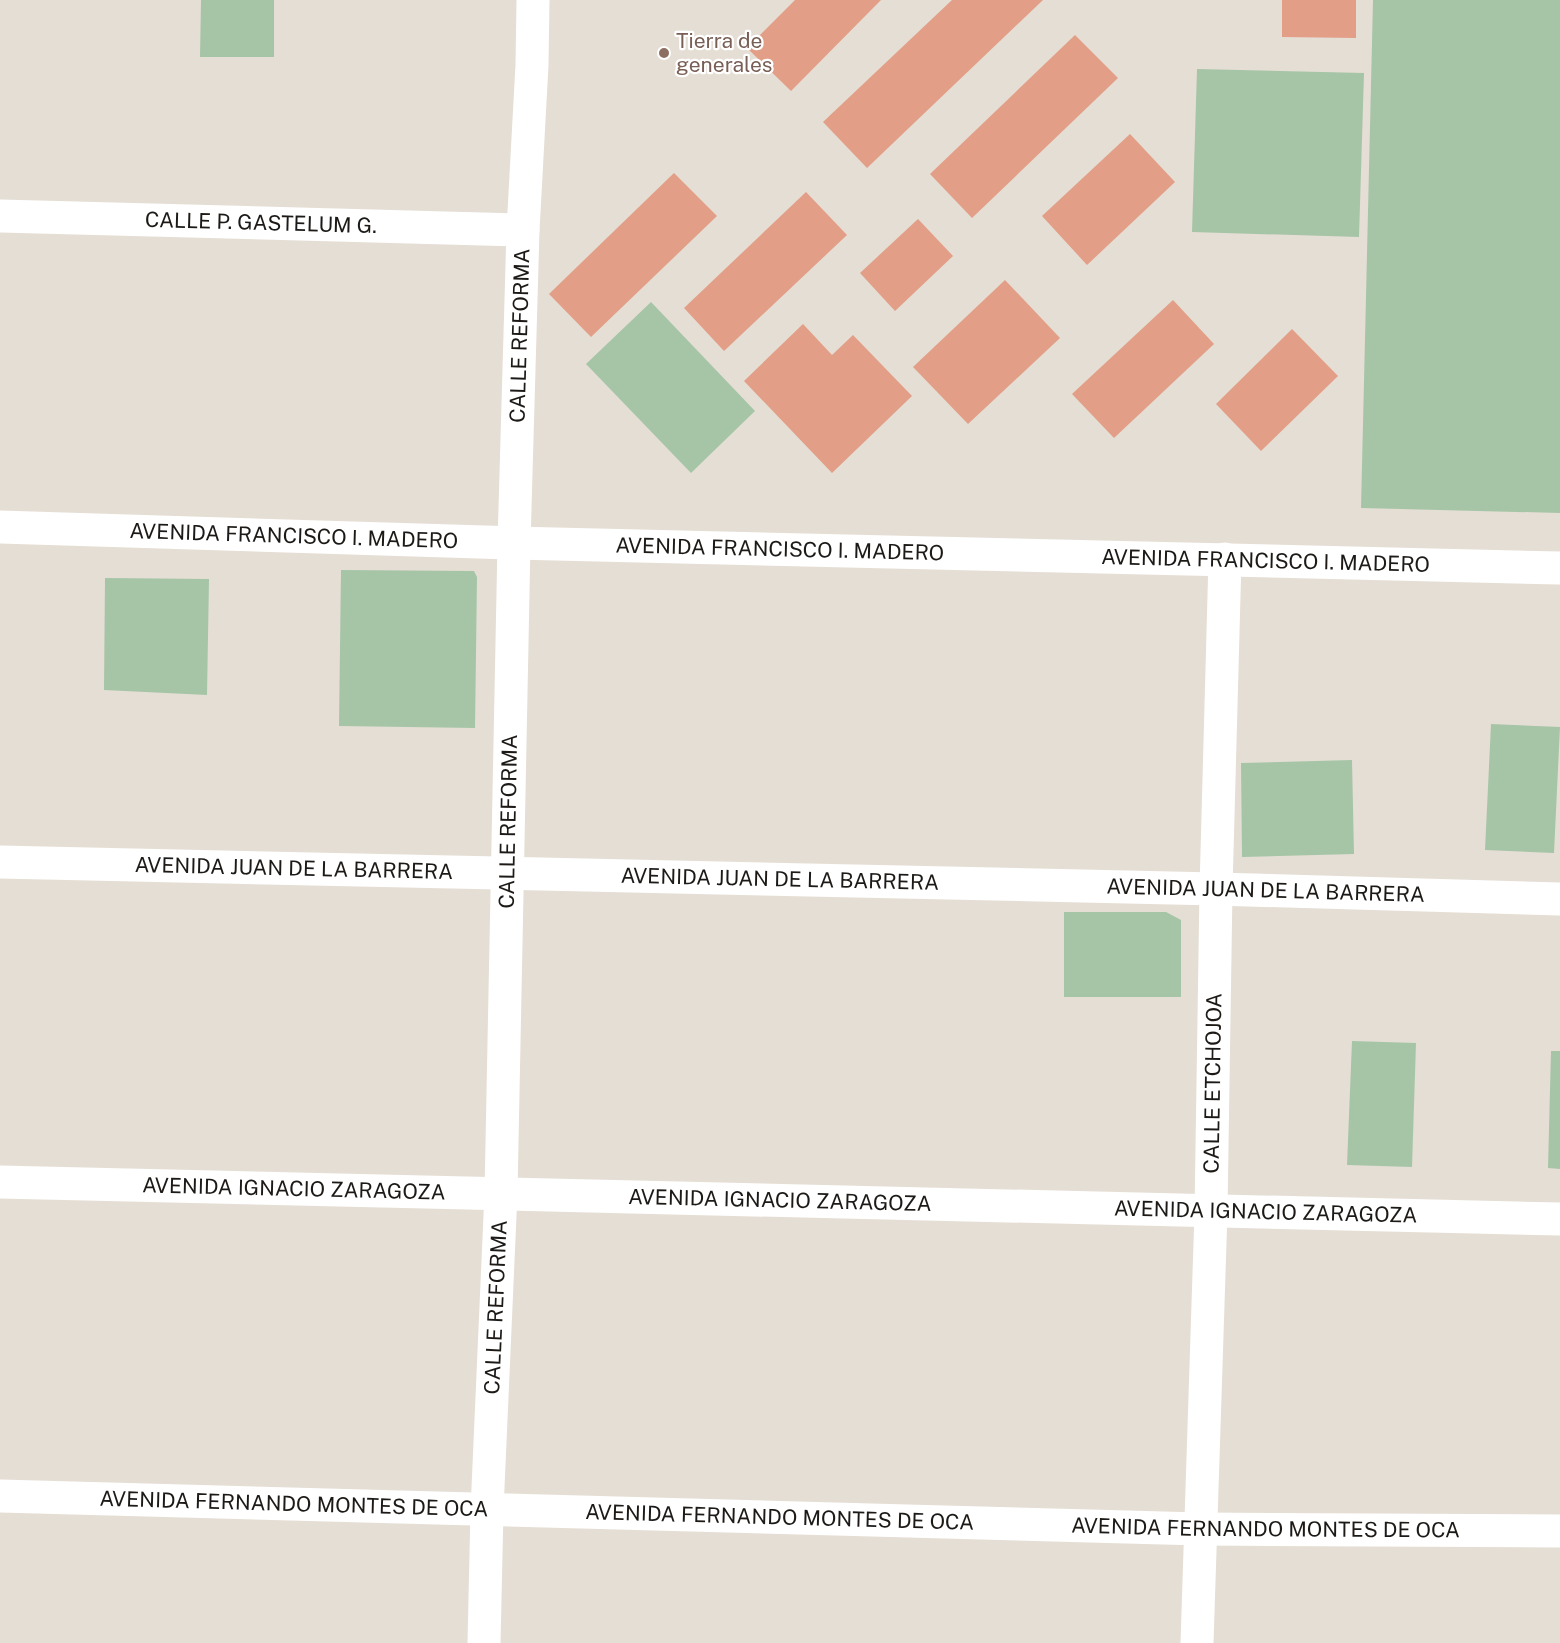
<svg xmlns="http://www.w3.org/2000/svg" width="1560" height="1643" font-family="'Public Sans',sans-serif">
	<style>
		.green { fill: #a6c5a7 }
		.building { fill: #e29e86 }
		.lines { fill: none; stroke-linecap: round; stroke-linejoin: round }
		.minor { stroke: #fff; stroke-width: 33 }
		.education-dot { fill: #8d6e63; stroke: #fff; stroke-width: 2 }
		.labels { text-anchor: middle; stroke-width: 4.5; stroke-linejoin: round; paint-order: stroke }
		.education-label { font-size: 21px; fill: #785e54; stroke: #fff; text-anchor: start }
		.street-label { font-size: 21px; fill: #1c1916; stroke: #fff }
	</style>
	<rect width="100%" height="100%" fill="#e5ded4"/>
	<g class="green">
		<path d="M201,0H274V57H200Z"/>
		<path d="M1373,0H1560V513L1361,508Z"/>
		<path d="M1197,69L1364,73L1359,237L1192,232Z"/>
		<path d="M651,302L755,411L691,473L586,364Z"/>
		<path d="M341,570L474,571L477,577L475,728L339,726Z"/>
		<path d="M105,578L209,579L207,695L104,690Z"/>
		<path d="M1491,724L1560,727L1554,853L1485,850Z"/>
		<path d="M1352,760L1354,854L1242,857L1241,763Z"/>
		<path d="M1064,912H1166L1181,920V997H1064Z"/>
		<path d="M1352,1041L1416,1043L1412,1167L1347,1165Z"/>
		<path d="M1551,1051H1560V1169L1548,1168Z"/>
	</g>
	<g class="building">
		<path d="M795,0H881L791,91L747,48Z"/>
		<path d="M952,0H1043L867,168L823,122Z"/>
		<path d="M1282,0H1356V38L1282,37Z"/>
		<path d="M1075,35L1118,78L972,218L930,174Z"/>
		<path d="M1130,134L1175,182L1087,265L1042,216Z"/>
		<path d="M674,173L717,216L591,337L549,294Z"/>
		<path d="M806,192L847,235L724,351L684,308Z"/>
		<path d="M918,219L953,256L895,311L860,273Z"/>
		<path d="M1005,280L1060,338L968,424L913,367Z"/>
		<path d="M1173,300L1214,344L1114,438L1072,394Z"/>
		<path d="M803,324L832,355L853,335L912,396L832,473L744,381Z"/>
		<path d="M1292,329L1338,376L1261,451L1216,404Z"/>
	</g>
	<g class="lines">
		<g class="minor">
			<path id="s1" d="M0,216L523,230"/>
			<path id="s2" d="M0,527L514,543L1560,568"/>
			<path id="s3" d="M0,862L1216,889L1560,899"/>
			<path id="s4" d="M0,1182L1560,1219"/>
			<path id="s5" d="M0,1496L1200,1529L1560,1531"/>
			<path id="s6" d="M484,1643L487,1510L501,1193L514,543L523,230L532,65L533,0"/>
			<path id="s7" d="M1197,1643L1211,1212L1216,889L1225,559"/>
		</g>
	</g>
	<circle class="education-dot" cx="664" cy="53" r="6"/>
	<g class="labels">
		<g class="education-label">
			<text x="676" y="48">Tierra de<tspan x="676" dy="24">generales</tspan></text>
		</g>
		<g class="street-label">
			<text dy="7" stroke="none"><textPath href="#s1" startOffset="261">CALLE P. GASTELUM G.</textPath></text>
			<text dy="7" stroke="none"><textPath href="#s6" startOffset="1308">CALLE REFORMA</textPath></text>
			<text dy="7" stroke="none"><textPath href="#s2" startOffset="294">AVENIDA FRANCISCO I. MADERO</textPath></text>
			<text dy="7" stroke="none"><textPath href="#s2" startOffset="780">AVENIDA FRANCISCO I. MADERO</textPath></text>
			<text dy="7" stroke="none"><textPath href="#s2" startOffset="1266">AVENIDA FRANCISCO I. MADERO</textPath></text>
			<text dy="7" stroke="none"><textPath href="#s6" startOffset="822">CALLE REFORMA</textPath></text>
			<text dy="7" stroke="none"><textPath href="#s3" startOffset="294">AVENIDA JUAN DE LA BARRERA</textPath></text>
			<text dy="7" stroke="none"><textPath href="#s3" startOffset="780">AVENIDA JUAN DE LA BARRERA</textPath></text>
			<text dy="7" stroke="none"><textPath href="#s3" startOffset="1266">AVENIDA JUAN DE LA BARRERA</textPath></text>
			<text dy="7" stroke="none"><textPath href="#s7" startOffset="560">CALLE ETCHOJOA</textPath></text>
			<text dy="7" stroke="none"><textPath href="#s4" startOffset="294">AVENIDA IGNACIO ZARAGOZA</textPath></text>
			<text dy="7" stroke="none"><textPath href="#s4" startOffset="780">AVENIDA IGNACIO ZARAGOZA</textPath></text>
			<text dy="7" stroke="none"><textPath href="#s4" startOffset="1266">AVENIDA IGNACIO ZARAGOZA</textPath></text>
			<text dy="7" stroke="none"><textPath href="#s6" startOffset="336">CALLE REFORMA</textPath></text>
			<text dy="7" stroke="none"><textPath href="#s5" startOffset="294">AVENIDA FERNANDO MONTES DE OCA</textPath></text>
			<text dy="7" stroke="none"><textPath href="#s5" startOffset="780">AVENIDA FERNANDO MONTES DE OCA</textPath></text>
			<text dy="7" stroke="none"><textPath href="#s5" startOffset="1266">AVENIDA FERNANDO MONTES DE OCA</textPath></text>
		</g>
	</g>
</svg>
